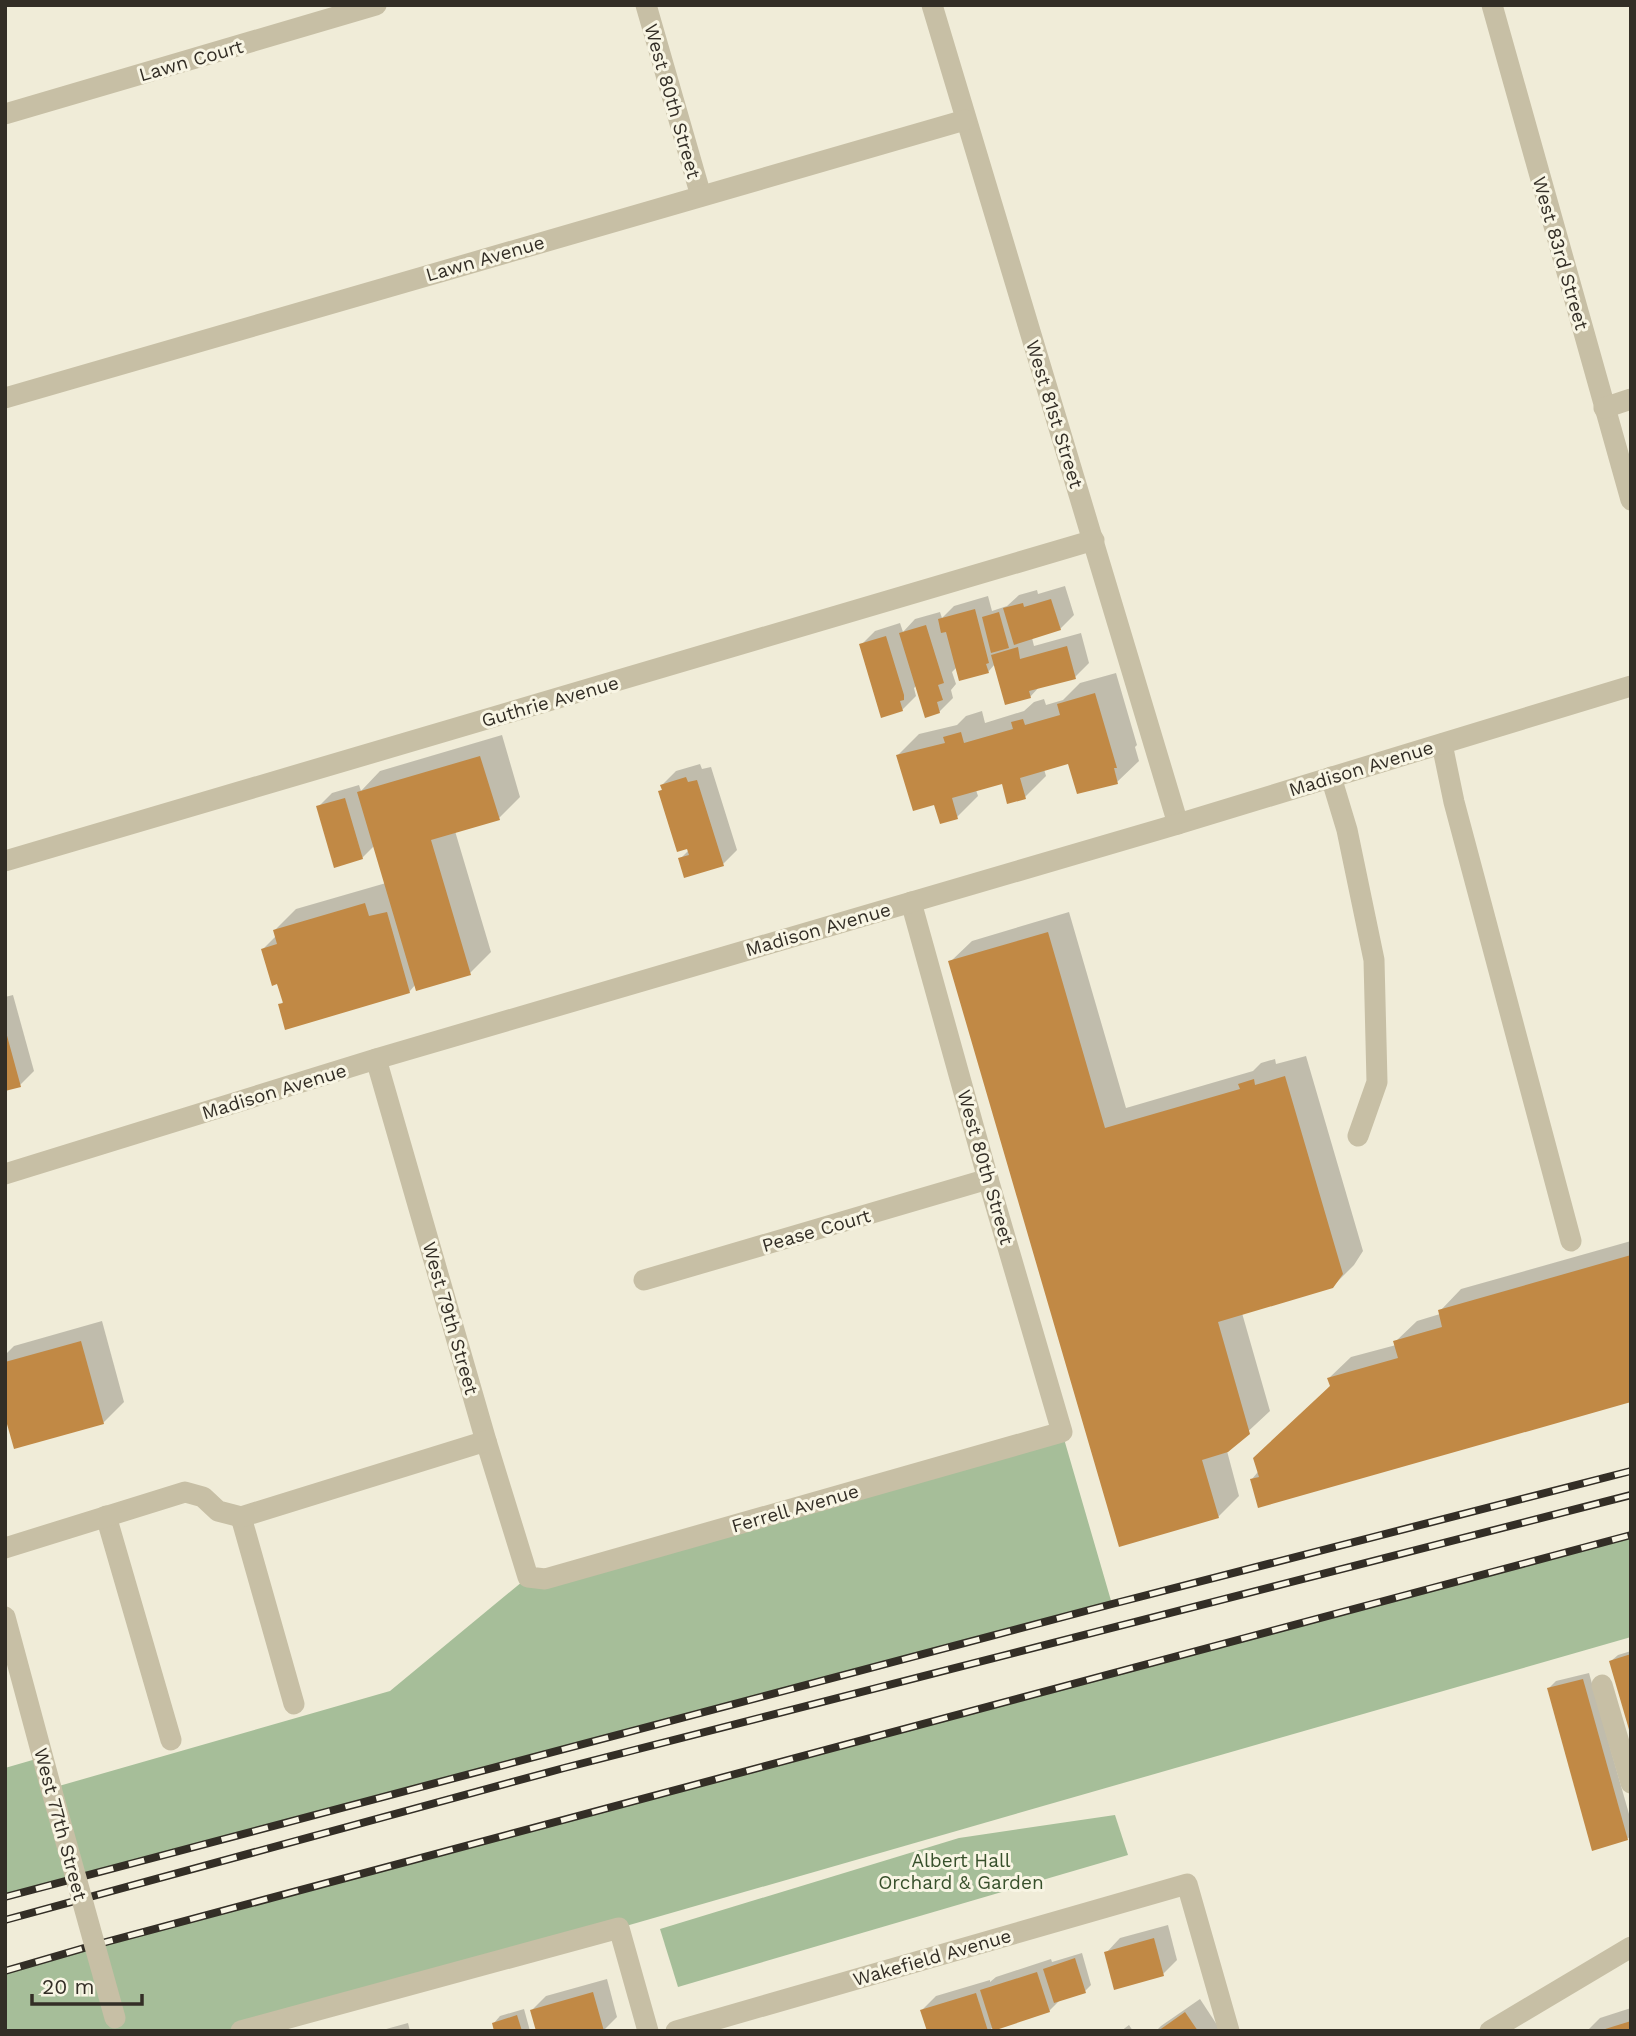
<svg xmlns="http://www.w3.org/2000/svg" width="1636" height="2036" font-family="'Work Sans',sans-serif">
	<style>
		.green { fill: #a6be99 }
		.shadow { fill: #0003 }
		.building { fill: #c18945 }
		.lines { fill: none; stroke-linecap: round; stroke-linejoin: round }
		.minor { stroke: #c7bfa5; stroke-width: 21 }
		.rail-casing { stroke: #332e26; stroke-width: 8 }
		.rail { stroke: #f8f5e4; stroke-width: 5; stroke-dasharray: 16; stroke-linecap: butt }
		.minor-bridge { stroke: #c7bfa5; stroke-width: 21 }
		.labels { text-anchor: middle; stroke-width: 6; stroke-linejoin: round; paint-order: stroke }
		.street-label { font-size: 19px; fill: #332e26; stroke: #f8f5e4 }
		.park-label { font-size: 19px; fill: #37502b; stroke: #f8f5e4 }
	</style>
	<rect width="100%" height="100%" fill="#f0ecd8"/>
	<g class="green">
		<path d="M1062,1432L1112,1604L5,1897V1768L43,1757L52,1788L390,1691L528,1577Z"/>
		<path d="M1631,1535V1637L619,1928L241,2031H5V1971L91,1946Z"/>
		<path d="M1115,1815L1128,1855L678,1987L660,1929L959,1838Z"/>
	</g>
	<g class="shadow">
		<path d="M1065,586L1074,615L1060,629L1032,638L1034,646L1081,633L1089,663L1075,677L1040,686L1030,697L995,664L988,672L957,667L952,672L956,684L951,690L953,698L939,712L917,685L914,688L916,696L902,710L861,645L875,631L900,623L903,632L915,619L940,612L942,618L954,606L988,596L992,611L1007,606L1019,595L1037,590L1038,594Z"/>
		<path d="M1116,673L1137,745L1135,747L1139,761L1117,782L1069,762L1044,769L1046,776L1025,797L1003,782L976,790L978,796L957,817L936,802L898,755L919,734L957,725L966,716L982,711L985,723L1024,711L1034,702L1044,699L1046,705L1063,700L1080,683Z"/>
		<path d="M502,735L520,797L499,818L455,831L491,952L470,973L416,984L409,992L280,1005L284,1001L263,949L276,936L275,930L296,909L386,883L375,845L362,858L318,807L332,793L359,785L361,791L380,771Z"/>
		<path d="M700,764L702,769L711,767L737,850L723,864L680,859L689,850L660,791L663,789L662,785L676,771Z"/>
		<path d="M1069,912L1126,1108L1253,1071L1261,1063L1275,1059L1276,1064L1306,1056L1363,1251L1354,1265L1332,1287L1242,1313L1270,1411L1227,1451L1239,1496L1218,1517L950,962L972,941Z"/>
		<path d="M13,995L34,1071L20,1085L5,1089V997Z"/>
		<path d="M1631,1241V1400L1252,1479L1331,1385L1329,1378L1351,1357L1396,1345L1395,1342L1417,1321L1440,1314V1311L1461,1289Z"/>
		<path d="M102,1321L124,1402L103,1423L5,1411V1355L14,1346Z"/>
		<path d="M1631,1651V1729L1611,1661L1618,1655Z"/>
		<path d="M1589,1673L1631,1821V1836L1627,1839L1549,1688L1556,1681Z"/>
		<path d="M1168,1925L1177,1960L1163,1974L1106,1953L1120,1938Z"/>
		<path d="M1082,1953L1091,1985L1085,1991L1062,1998L1049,2011L993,2027L989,2031H929L922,2010L936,1996L990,1980V1982L996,1977L1051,1959L1052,1962Z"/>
		<path d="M607,1979L617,2017L603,2031L532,2010L546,1996Z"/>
		<path d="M1200,1999L1221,2031H1156L1161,2026Z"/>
		<path d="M1631,2008V2031H1587L1600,2018Z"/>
		<path d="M524,2009L530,2031H496L494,2023L500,2016Z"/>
		<path d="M408,2023L410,2031H379Z"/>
		<path d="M1129,2025L1133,2031H1121Z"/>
	</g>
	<g class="building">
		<path d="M1051,599L1061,630L1014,645L1003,608L1023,603L1024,607Z"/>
		<path d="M975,609L989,663L986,664L989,673L959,681L946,632L941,633L938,619Z"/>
		<path d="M999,612L1009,648L991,653L982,617Z"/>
		<path d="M926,625L944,683L938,685L943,700L937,702L940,713L925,718L899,633Z"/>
		<path d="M886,636L904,695V700L900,701L903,711L881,718L859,644Z"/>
		<path d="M1067,646L1076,679L1029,691L1031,698L1005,705L991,655L1018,647L1020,659Z"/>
		<path d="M1095,693L1117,768H1114L1118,784L1077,794L1068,764L1020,778L1026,799L1007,804L1002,784L952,798L958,819L940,824L934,805L913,811L896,755L945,743L943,737L961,732L964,743L1013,729L1011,722L1023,719L1025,725L1060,715L1057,704Z"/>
		<path d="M480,756L500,820L431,840L471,975L416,991L357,792Z"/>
		<path d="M686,777L688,782L697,780L724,866L684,878L678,858L689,855L687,849L677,852L658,791L662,790L660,785Z"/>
		<path d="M345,798L363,859L334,868L316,806Z"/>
		<path d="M365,903L369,916L387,912L410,993L285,1030L278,1004L283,1003L277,984L272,986L261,949L277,944L273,930Z"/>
		<path d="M1048,932L1105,1128L1240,1089L1238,1084L1254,1079L1255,1085L1285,1076L1343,1274L1333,1288L1218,1322L1250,1434L1228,1452L1202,1460L1219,1518L1119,1547L948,961Z"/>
		<path d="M6,1032L21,1087L5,1091V1033Z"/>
		<path d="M1631,1255V1402L1258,1508L1250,1479L1259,1477L1253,1458L1330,1386L1327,1378L1398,1358L1393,1341L1442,1327L1438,1310Z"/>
		<path d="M81,1341L104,1424L14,1449L5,1417V1362Z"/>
		<path d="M1631,1654V1733H1630L1609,1661Z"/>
		<path d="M1583,1679L1628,1840L1592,1851L1547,1688Z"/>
		<path d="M1154,1938L1164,1976L1114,1990L1104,1952Z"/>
		<path d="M1075,1958L1086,1993L1054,2003L1043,1969Z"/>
		<path d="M1037,1972L1050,2012L993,2031L980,1990Z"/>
		<path d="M593,1992L604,2031H536L530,2010Z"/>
		<path d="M976,1993L988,2031H927L920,2010Z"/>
		<path d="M1185,2012L1198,2031H1158Z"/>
		<path d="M517,2015L522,2031H494L492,2023Z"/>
		<path d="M1631,2021V2031H1602V2030Z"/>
	</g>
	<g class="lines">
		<g class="minor">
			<path d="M646,5L701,196"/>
			<path d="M932,5L1178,824"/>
			<path d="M1492,5L1631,500"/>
			<path d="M5,114L376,5"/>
			<path d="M5,398L965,120"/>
			<path d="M1604,408L1631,399"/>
			<path d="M1442,744L1454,802L1571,1241"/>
			<path d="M1331,777L1347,830L1374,960L1377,1082L1358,1136"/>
			<path d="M5,861L1094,540"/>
			<path d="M376,1059L486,1441L528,1577L545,1579L1062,1432L988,1179L911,902"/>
			<path d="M5,1174L376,1059L1178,824L1631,686"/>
			<path d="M644,1280L988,1179"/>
			<path d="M106,1516L171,1740"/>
			<path d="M241,1517L294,1704"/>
			<path d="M5,1548L185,1492L203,1497L218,1511L241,1517L486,1441"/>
			<path d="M5,1617L51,1788"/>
			<path d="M1602,1685L1631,1783"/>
			<path d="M241,2031L619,1928L648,2031"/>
			<path d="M676,2031L1187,1884L1229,2031"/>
			<path d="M1490,2031L1631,1947"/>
		</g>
		<g class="rail-casing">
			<g id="rail">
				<path d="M5,1897L1112,1604L1631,1471"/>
				<path d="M5,1920L564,1768L1631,1495"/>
				<path d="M5,1971L91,1946L1631,1535"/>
			</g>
		</g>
		<use href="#rail" class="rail"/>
		<path class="minor-bridge" d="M51,1788L115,2018"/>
	</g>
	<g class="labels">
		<g class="street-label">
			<text transform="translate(191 60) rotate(-16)" y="7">Lawn Court</text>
			<text transform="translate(673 101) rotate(74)" y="7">West 80th Street</text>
			<text transform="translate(1561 253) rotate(74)" y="7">West 83rd Street</text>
			<text transform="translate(485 258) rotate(-16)" y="7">Lawn Avenue</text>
			<text transform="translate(1055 414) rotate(73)" y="7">West 81st Street</text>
			<text transform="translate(550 701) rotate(-16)" y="7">Guthrie Avenue</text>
			<text transform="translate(1361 768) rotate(-17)" y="7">Madison Avenue</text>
			<text transform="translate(818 929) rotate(-16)" y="7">Madison Avenue</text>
			<text transform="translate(274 1091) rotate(-17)" y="7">Madison Avenue</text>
			<text transform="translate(986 1167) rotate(74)" y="7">West 80th Street</text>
			<text transform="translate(816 1230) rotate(-16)" y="7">Pease Court</text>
			<text transform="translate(451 1318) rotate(74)" y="7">West 79th Street</text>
			<text transform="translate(795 1508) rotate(-16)" y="7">Ferrell Avenue</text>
			<text transform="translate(61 1824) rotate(75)" y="7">West 77th Street</text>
			<text transform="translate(932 1957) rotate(-16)" y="7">Wakefield Avenue</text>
		</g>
		<g class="park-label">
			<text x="961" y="1867">Albert Hall<tspan x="961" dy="22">Orchard &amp; Garden</tspan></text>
		</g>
	</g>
	<rect width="1636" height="2036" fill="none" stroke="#332e26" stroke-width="14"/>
	<path d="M32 1994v10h110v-10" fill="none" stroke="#332e26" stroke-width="3.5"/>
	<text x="42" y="1994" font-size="21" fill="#332e26" stroke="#f8f5e4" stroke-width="5" paint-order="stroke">20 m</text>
</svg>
